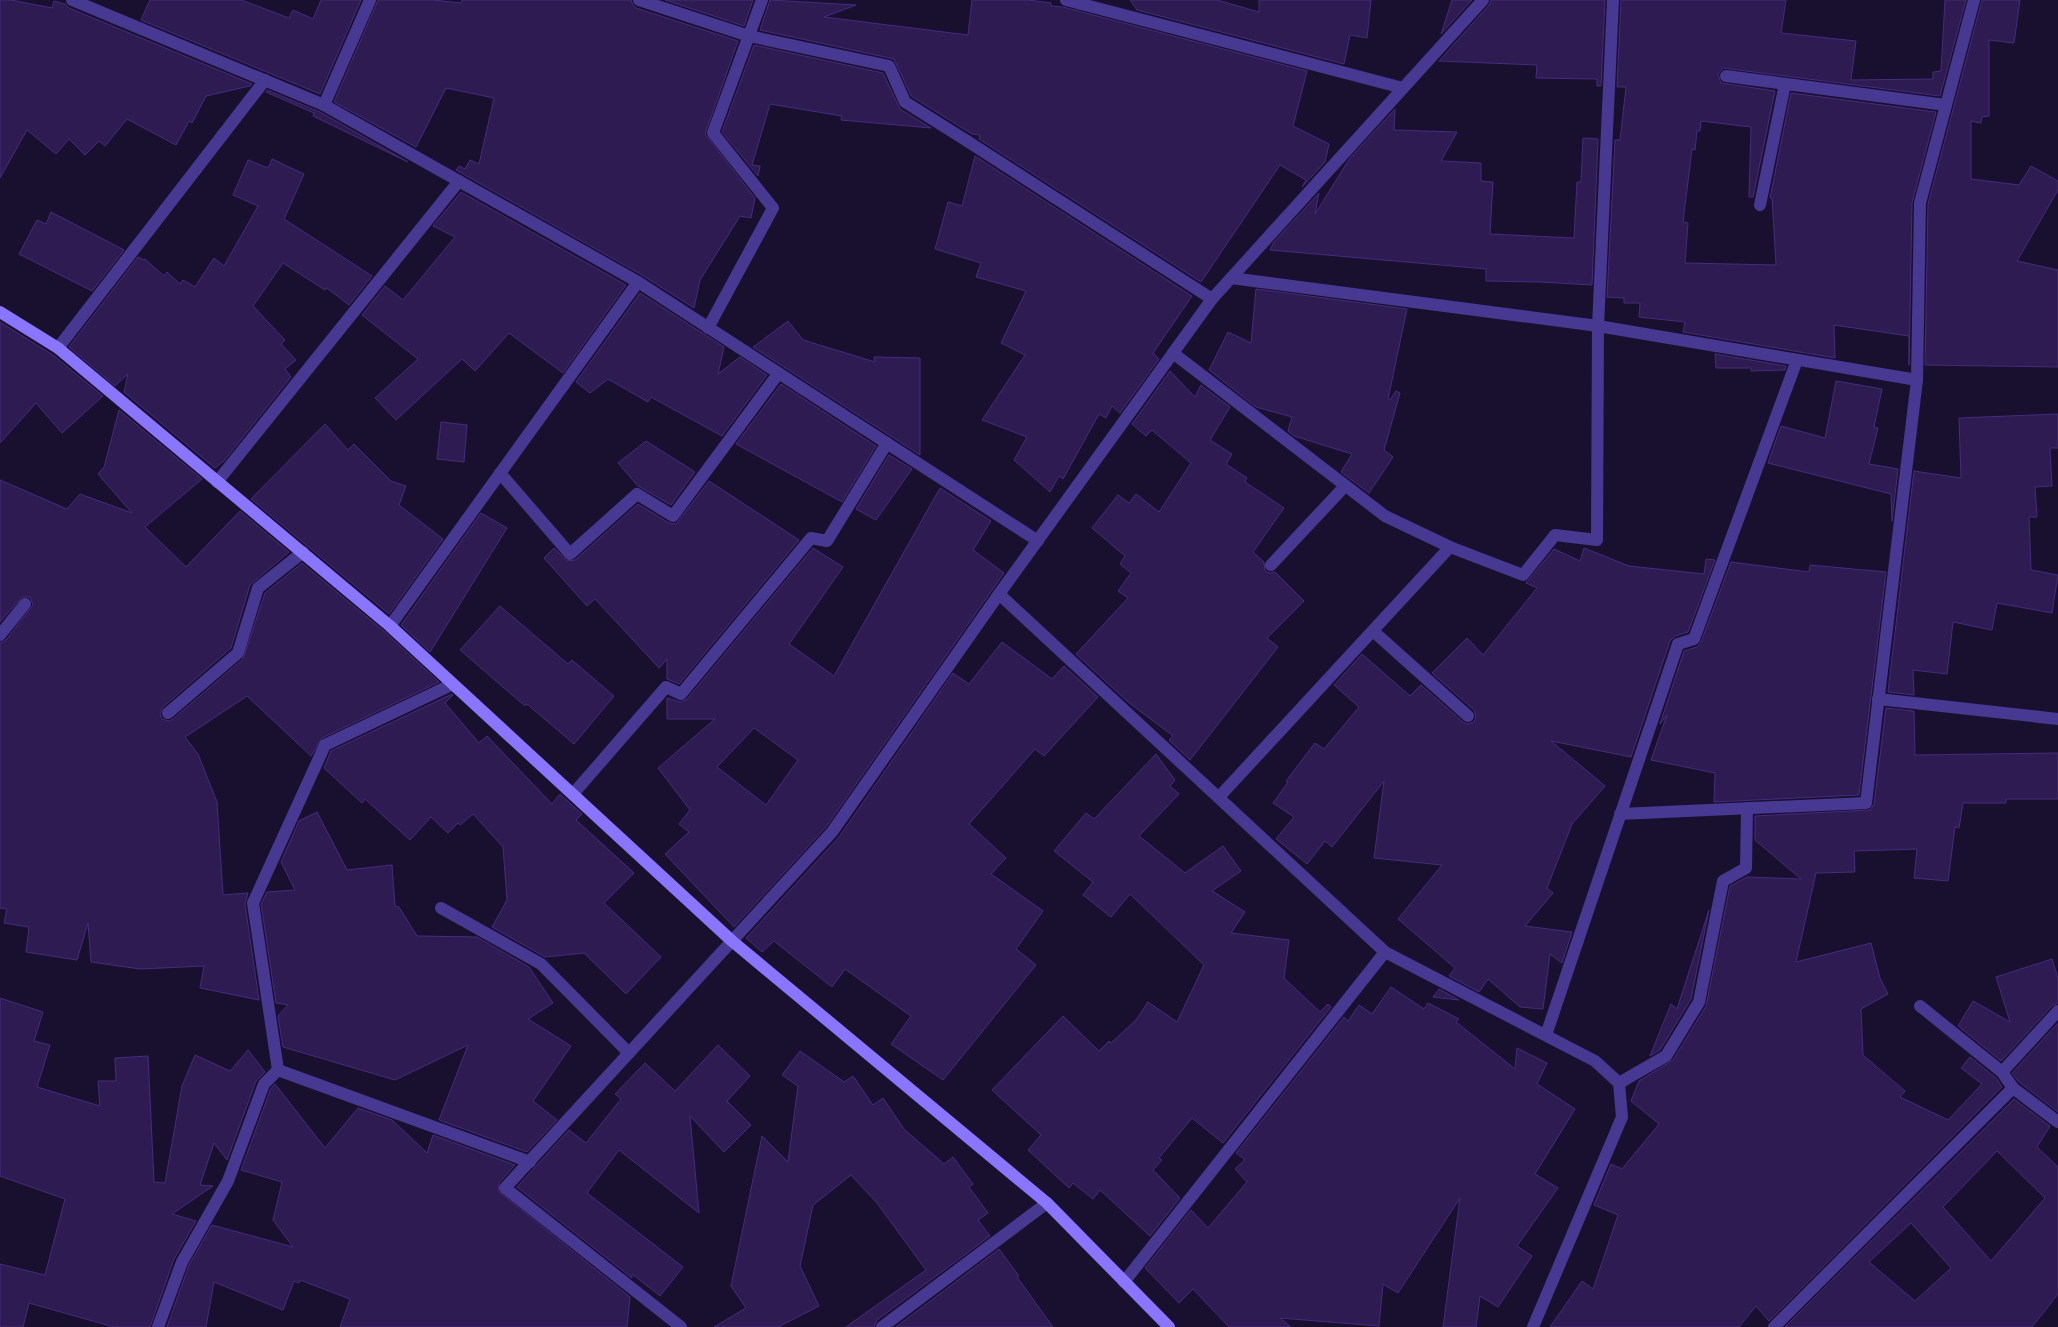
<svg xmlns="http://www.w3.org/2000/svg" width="2058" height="1327" font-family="Jost,sans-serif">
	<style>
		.building { fill: #2d1b51; stroke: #462b7f; fill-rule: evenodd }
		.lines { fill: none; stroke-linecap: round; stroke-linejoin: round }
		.lane { stroke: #473891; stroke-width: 12 }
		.street { stroke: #473891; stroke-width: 12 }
		.secondary { stroke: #8a75ff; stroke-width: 12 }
	</style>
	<rect width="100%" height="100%" fill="#19102f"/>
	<g class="building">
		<path d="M0,0H11L52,8L54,1L65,4L69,8L252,84L250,86L206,96L192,123L189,121L176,145L127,119L105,146L99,141L85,155L69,139L56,154L27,130L0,178Z"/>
		<path d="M150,0H241L289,18L293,10L313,19L321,0H361L320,94L141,20Z"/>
		<path d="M378,0H433L461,3L462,0H631L633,5L636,8L738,41L705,134L755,198L751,218L740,216L700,280L694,308L642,275L456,170L459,166L465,169L470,160L479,164L494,98L446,88L416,147L334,102Z"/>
		<path d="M665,0H753L744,26Z"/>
		<path d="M770,0L856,5L824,17L968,35L972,0H1028L1051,3V6L1063,7L1307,71L1293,126L1329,144L1325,162L1302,187L1306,180L1280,165L1201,282L979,139L980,135L972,134L911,96L894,59L760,30Z"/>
		<path d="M1130,0H1217L1259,12V0H1371L1367,38L1350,35L1344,64L1137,10Z"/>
		<path d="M1452,0H1472L1441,34Z"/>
		<path d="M1491,0H1605L1601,86H1597V79L1536,78L1537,65L1439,61L1489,5Z"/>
		<path d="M1621,0H1786L1781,33L1856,41L1851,80L1933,79V72L1941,71L1945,0H1966L1940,96L1723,68L1718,74L1721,83L1775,91L1753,197H1749L1751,127L1701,121L1700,131H1697L1695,150L1692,149L1683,222L1688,223L1685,263L1776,265L1772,198H1770L1791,93L1936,112L1912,203L1909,365V336L1834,325L1835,358L1683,332L1685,322L1639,317L1640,303H1624V298L1607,297L1615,140H1620L1626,87H1617Z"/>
		<path d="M1982,0H2020L2014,43L1989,40V116L1982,117L1981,123L1971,121V179L2019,185L2031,166L2058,181V190L2017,261L2058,270V367L1925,365L1928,204Z"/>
		<path d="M754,45L883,73L900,109L931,128L841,120L842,116L770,104L752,165L760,166L758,176L722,132Z"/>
		<path d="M267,90L320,112L408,162L313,116L314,113L266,92Z"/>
		<path d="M1395,109L1394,130L1457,132L1441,161L1481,163V181L1493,182L1490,234L1574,238L1577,182H1581L1583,138L1598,139L1592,285L1541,282L1486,281V269L1270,250L1274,242L1319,193L1315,214L1350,158Z"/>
		<path d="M975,156L1192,296L1153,353L1159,359L1120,413L1112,406L1106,418L1099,414L1063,479L1059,476L1050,492L1014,460L1027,437L982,420L1025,355L1001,343L1026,291L976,277L981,263L935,249L948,202L962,206Z"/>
		<path d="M272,159L304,174L284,219L372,276L349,305L327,288L325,290L283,263L253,306L285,340L281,344L296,360L285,369L291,377L224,461L215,468L124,392L128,374L115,386L69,347L138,257L144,260L145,259L164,276L167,272L180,284L183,280L195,287L214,258L224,266L258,206L233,195L248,160L268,168Z"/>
		<path d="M461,192L626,285L563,373L509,333L475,371L462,359L396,420L375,398L418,359L362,315L385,286L403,300L455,237L433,226Z"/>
		<path d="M51,212L124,250L92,291L19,254L37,220L46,224Z"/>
		<path d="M1256,289L1407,309L1388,399L1390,400L1396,391L1400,393L1384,450L1393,457L1369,493L1341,472L1352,454L1294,436L1288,431L1292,417L1256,407L1209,370L1228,332L1251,343Z"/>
		<path d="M640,293L724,347L718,374L740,357L767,375L722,436L651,397L648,402L608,379L590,393L576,382Z"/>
		<path d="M788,321L803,340L875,362L874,357L920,358V455L753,347Z"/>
		<path d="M0,322L53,355L103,396L62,433L36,403L0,443Z"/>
		<path d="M1715,354L1786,366L1785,370L1751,371V368H1716Z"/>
		<path d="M1170,371L1195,397L1201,385L1230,407L1210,440L1232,454L1226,464L1247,478L1245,482L1284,508L1253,552L1264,562L1265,571L1270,573L1275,572L1304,601L1267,638L1278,647L1190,760L1169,740L1173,736L1128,702L1076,654L1128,598L1118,591L1131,573L1120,564L1125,556L1092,528L1118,495L1129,503L1136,494L1159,512L1191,463L1152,430L1146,436L1132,424Z"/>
		<path d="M1836,381L1882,389L1874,427L1878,428L1869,464L1898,469L1892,521L1891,494L1768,463L1781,426L1825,438Z"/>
		<path d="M781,384L876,446L842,502L736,444Z"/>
		<path d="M119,410L202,479L145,527L186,567L240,511L289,552L250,585L231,648L163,707L160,714L162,719L169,721L173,719L243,659L265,593L302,563L385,632L439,682L322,738L311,756L247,696L185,737L198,754L217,802L223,895L248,893L245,904L259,1000L200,988L204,966L140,969L91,962L88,923L77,960L26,952L29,927L4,923L7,909L0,908V643L6,640L33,605L30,597H22L0,622V480L67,509L80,494L132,513L98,474L104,467Z"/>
		<path d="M2058,414V448H2050L2052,486L2035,487L2037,517H2029L2031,570L2058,575L2052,613L1997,603L1992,630L1953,622L1947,674L1913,670L1914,695L1888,692L1914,471L1961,478L1959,418Z"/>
		<path d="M441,422L467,425L464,462L437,459Z"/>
		<path d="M325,424L348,450L354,444L391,481L406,486L399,505L443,539L389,614L251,499Z"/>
		<path d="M646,441L695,472L671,505L638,486L618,463Z"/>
		<path d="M889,455L912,469L876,520L856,509Z"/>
		<path d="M709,481L799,540L679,684L667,679V659L659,668L595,599L587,606L544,558L554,548L567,561L575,560L638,504L669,523L676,524Z"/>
		<path d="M940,488L991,521L973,550L1004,573L826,827L734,927L665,854L689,832L679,824L690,810L658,768L715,719H667V698L681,702L687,699L813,548L843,567L789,644L834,676ZM754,728L798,760L766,805L717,767Z"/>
		<path d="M481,513L507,528L430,652L401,625Z"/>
		<path d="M1584,548L1629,566L1704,574L1706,559L1715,560L1688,632L1675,636L1670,641L1631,757L1551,741L1605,786L1572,824L1547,888L1553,893L1525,926L1572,932L1562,963L1550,954L1543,1009L1520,1007L1488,979L1479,992L1449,976L1455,968L1398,919L1442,865L1374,858L1384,781L1332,847L1325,841L1307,864L1276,839L1294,817L1273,803L1288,782L1286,781L1315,743L1324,749L1359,707L1334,685L1362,654L1410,696L1421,685L1463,722L1467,724L1474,722L1476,717L1474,710L1432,673L1467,638L1483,655L1537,588L1526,583L1554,549L1580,561Z"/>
		<path d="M1731,562L1809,572L1810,565L1886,572L1859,795L1714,802L1715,773L1651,760L1667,715L1660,724L1684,651L1697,647L1701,642Z"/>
		<path d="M500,606L568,664L572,660L614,696L574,744L527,704L525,706L460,650Z"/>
		<path d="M1002,642L1052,679L1064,666L1098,697L1044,756L1035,749L969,824L1006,858L991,874L1043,911L1016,949L1036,965L943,1080L891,1044L911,1016L845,969L832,987L774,941L762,952L746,938L839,837L953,673L969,684Z"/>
		<path d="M452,694L453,695L445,703L479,743L487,736L552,804L560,794L582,814L576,820L634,873L604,903L661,957L626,994L584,953L545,957L492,927L507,900L503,847L473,814L460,825L458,823L448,833L431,817L410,840L365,799L362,803L324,768L331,751Z"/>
		<path d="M1886,708L1914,711L1915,755L2058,753V799H2006V803H1963L1959,828L1955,827L1948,881L1914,878L1917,849L1854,851L1855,872L1816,873L1796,962L1871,943L1880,978L1888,994L1861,1009L1863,1055L1905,1091L1900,1097L1948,1120L1982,1084L1961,1068L1970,1057L1996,1078L2002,1087L1769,1321L1756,1306L1739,1327H1550L1582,1281L1593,1289L1618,1215L1594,1205L1611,1164L1622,1169L1659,1124L1631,1101L1639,1081L1673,1060L1706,1006L1730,886L1747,877L1801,879L1755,840V816L1870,810L1874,804Z"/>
		<path d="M1156,754L1175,780L1170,786L1179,794L1139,836L1185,873L1223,846L1241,871L1212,891L1245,912L1231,933L1289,940L1284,978L1320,1012L1328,1004L1331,1007L1223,1143L1192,1118L1159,1158L1162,1160L1153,1170L1180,1198L1150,1236L1100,1190L1093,1199L1073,1183L1069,1188L1028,1150L1041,1135L992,1090L1063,1016L1099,1051L1109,1041L1111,1043L1136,1020L1148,1002L1177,1022L1204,965L1130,894L1111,917L1083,895L1093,882L1054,851L1086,813L1094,819Z"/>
		<path d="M317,812L347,870L392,865L395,906L399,907L417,936L477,937L529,967L553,1003L528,1019L571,1046L533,1101L557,1120L527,1152L439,1120L468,1045L395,1080L283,1047L278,1016L288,1005L276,1003L261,904L267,892L295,890L281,862L299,821Z"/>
		<path d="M1709,910L1691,999L1660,1050L1650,1056L1671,1004L1677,1009Z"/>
		<path d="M2052,959L2058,978V1003L2052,1006L2001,1061L1958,1026L1973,1001L2010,1022L1996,977Z"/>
		<path d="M1391,987L1424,1009L1428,1003L1459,1019L1456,1022L1515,1069L1517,1048L1547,1063L1537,1084L1575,1109L1535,1174L1558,1188L1517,1246L1532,1256L1498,1307L1480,1296L1476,1327H1443L1460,1198L1398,1293L1383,1284L1379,1326L1280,1318L1291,1327H1229L1193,1289L1179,1303L1145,1268L1191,1210L1208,1228L1247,1182L1235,1169L1245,1160L1236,1153L1344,1017L1348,1021L1359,1005L1372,1014Z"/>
		<path d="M1439,989L1459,1000L1433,997Z"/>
		<path d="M0,998L43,1012L34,1041L50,1045L37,1087L100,1106L98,1081H116L115,1058L148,1056L154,1182L165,1183L182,1086L195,1055L230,1071L248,1050L265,1072L256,1081L227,1160L214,1143L200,1185L213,1186L172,1214L196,1221L174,1259L150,1327H114L29,1303L23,1327H0V1264L45,1275L65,1199L0,1176Z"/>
		<path d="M2058,1023V1112L2019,1082L2012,1073Z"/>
		<path d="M718,1045L750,1076L727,1101L751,1125L724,1152L690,1116L699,1213L619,1150L587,1193L683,1267L660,1296L632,1274V1278L517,1187L569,1130L586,1143L621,1099L615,1094L645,1063L675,1091Z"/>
		<path d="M800,1051L844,1082L853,1076L873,1105L883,1098L904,1129L944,1164L953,1157L973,1184L969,1187L988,1213L978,1220L990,1236L877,1320L874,1327H846L926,1270L877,1203L851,1175L813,1205L800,1266L819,1306L778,1327H714L746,1308L731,1286L762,1136L788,1162L798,1086L782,1075Z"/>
		<path d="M275,1084L325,1148L358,1108L392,1120L427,1153L433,1135L515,1165L499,1183L498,1191L630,1297L627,1327H340L350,1299L300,1280L299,1283L294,1281L283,1310L214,1282L206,1327H167L189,1265L212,1225L293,1247L273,1220L282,1182L241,1170L271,1088Z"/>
		<path d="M2014,1099L2050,1126L2037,1147L2058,1167V1294L2032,1327H1785ZM1997,1151L2045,1198L1991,1261L1943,1207ZM1911,1223L1951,1268L1915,1301L1869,1262Z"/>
		<path d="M999,1249L1019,1276L1017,1277L1053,1327H896Z"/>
	</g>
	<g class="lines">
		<g class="lane">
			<path d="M639,0L749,36L889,66L905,102L967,141"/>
			<path d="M1726,76L1946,105"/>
			<path d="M1760,205L1785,84"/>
			<path d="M708,328L773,208L713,133L762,0"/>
			<path d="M500,473L570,554L637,494L673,516L778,374"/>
			<path d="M217,482L459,181"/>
			<path d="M1450,547L1523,575L1555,535L1597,540L1598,326"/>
			<path d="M1271,565L1345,486"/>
			<path d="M1373,631L1468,716"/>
			<path d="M0,635L25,604"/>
			<path d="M1678,644L1694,639L1797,360"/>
			<path d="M168,713L238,653L258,588L303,552"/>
			<path d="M573,794L666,687L681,694L811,538L827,541L887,443"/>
			<path d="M441,908L541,964L629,1053"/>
			<path d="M1920,1006L2002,1072L2013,1088"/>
			<path d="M2002,1072L2058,1011"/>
			<path d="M1619,1083L1666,1056L1699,1002L1723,881L1746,868L1747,808"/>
			<path d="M158,1327L182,1262L228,1181L264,1084L278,1070"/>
		</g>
		<g class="street">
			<path d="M72,0L324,105L638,282L1038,541"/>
			<path d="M1066,0L1403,88"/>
			<path d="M324,105L370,0"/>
			<path d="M967,141L1212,299"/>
			<path d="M1231,278L1598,326L1917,380"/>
			<path d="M1598,326L1613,0"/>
			<path d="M58,348L265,80"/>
			<path d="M1173,353L1385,516L1450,547L1219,797"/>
			<path d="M999,594L1385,952L1595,1061L1619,1083L1622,1117L1533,1327"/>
			<path d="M390,626L638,282"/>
			<path d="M453,684L325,745L253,903L278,1070L530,1162"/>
			<path d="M1878,699L2058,719"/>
			<path d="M1620,814L1866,803L1917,380L1920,203L1974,0"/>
			<path d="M1546,1035L1678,644"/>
			<path d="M1124,1282L1385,952"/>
			<path d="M681,1327L505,1188L832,832L999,594L1212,299L1483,0"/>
			<path d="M882,1327L1047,1203"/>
			<path d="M1774,1327L2013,1088L2058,1122"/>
		</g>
		<path class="secondary" d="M0,312L58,348L390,626L732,941L1047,1203L1169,1327"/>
	</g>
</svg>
